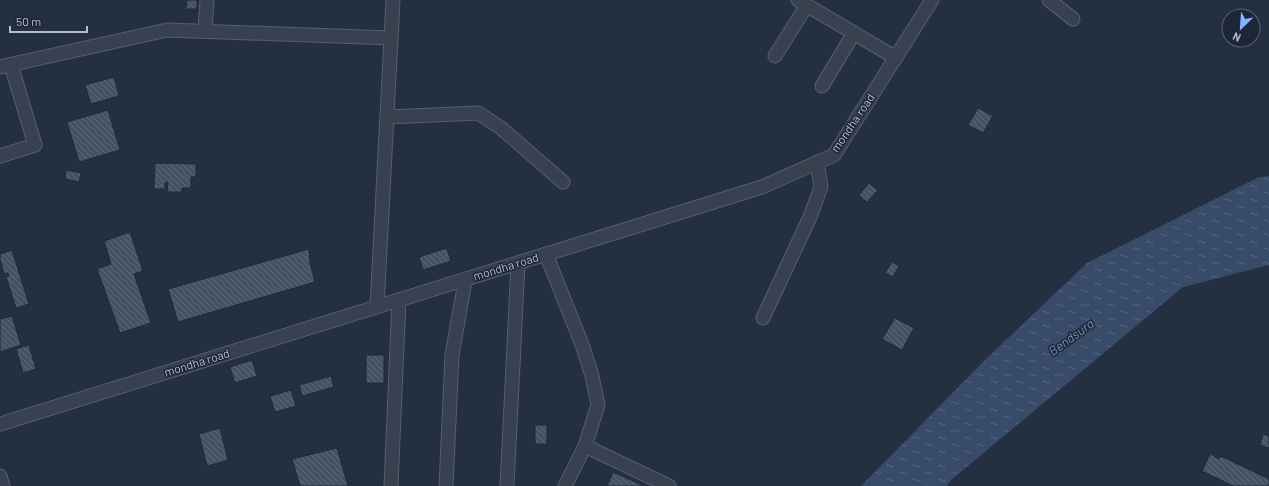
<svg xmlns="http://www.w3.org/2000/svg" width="1269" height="486" font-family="Barlow,sans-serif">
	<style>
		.water { fill: url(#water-ripples) }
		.building { fill: url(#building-back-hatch); stroke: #1f2838 }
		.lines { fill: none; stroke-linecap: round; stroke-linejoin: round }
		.minor-casing { stroke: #565f6e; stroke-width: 15 }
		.minor { stroke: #384150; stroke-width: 13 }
		.labels { text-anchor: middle; stroke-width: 3; stroke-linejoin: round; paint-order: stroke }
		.street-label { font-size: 12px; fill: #b5bccb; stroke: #1d2636 }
		.water-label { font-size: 13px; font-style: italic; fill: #7b91b3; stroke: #1d2636 }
	</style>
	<defs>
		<pattern id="water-ripples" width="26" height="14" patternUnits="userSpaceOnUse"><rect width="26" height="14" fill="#384c6a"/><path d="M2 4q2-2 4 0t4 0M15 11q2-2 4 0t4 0" fill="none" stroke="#53647e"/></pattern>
		<pattern id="building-back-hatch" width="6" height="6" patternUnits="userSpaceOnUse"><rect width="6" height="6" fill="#455165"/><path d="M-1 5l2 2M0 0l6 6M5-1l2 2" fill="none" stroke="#5e687a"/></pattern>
	</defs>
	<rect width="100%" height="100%" fill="#242f41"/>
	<path class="water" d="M1269,176V265L1183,287L951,480L947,486H861L985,360L1087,263L1259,177Z"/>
	<g class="building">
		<path d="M187,0H197V9H186Z"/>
		<path d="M114,77L119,96L91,104L85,85Z"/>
		<path d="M978,108L993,116L983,133L968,125Z"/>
		<path d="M108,110L120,150L79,162L67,122Z"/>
		<path d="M155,163L196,164V177H191V188H182V192H167L168,182L165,183V189H154Z"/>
		<path d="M66,170L81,173L79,182L65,179Z"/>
		<path d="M869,183L878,190L867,202L859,195Z"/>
		<path d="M130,232L143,271L134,274L151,323L120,333L97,269L111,264L104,241Z"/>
		<path d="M447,248L451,261L423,270L419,257Z"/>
		<path d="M309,249L310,263L315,282L178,322L168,289Z"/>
		<path d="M12,250L29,304L16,308L6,277L9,276L8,273L4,274L0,259V254Z"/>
		<path d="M892,262L899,266L893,277L885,273Z"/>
		<path d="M12,316L21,345L0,352V319Z"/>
		<path d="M895,318L914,328L902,350L882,339Z"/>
		<path d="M29,345L36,369L23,373L16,349Z"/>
		<rect x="366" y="355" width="18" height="28"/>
		<path d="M252,360L257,376L235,383L230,367Z"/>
		<path d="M331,376L334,387L302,396L299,385Z"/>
		<path d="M291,390L296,406L275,412L270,396Z"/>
		<rect x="535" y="425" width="12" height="19"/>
		<path d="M220,428L228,460L207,466L199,434Z"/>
		<path d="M1263,434L1269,436V448L1260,445Z"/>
		<path d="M337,448L348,486H300L292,459Z"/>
		<path d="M1210,454L1219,459L1221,456L1269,479V486H1233L1202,471Z"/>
		<path d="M613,472L644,486H607Z"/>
	</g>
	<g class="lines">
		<g class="minor-casing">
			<g id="minor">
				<path d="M798,0L896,58"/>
				<path d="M1049,0L1073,19"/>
				<path d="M205,31L207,0"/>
				<path d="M775,56L807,5"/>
				<path d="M0,67L167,30L391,38"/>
				<path d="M822,86L854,33"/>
				<path d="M387,117L478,113L501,128L563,182"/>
				<path d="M0,156L35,145L11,65"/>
				<path d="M546,254L583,347L592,376L598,405L585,446L669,486"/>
				<path d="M377,307L393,0"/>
				<path d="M763,318L810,217L821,187L817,162"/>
				<path d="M0,424L762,187L834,155L932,0"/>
				<path d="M0,476L3,486"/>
				<path d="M391,486L399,300"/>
				<path d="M446,486L452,355L464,287V280"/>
				<path d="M507,486L518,263"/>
				<path d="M565,486L585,446"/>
			</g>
		</g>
		<use href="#minor" class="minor"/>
	</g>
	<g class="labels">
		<g class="street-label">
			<text transform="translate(853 123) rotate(-56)" y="4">mondha road</text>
			<text transform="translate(506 267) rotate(-17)" y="4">mondha road</text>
			<text transform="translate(197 363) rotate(-17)" y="4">mondha road</text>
		</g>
		<g class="water-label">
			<text transform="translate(1071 337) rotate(-36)" y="5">Bendsura</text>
		</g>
	</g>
	<g transform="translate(1241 28) rotate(205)"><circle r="19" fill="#1d2636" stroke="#5a6272"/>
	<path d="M0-3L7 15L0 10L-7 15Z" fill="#88b1fd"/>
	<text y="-6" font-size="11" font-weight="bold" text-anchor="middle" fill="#b5bccb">N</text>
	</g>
	<path d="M10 26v6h77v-6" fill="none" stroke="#b5bccb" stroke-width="2"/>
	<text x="16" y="26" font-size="12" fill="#b5bccb" stroke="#1d2636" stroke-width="3" paint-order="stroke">50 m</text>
</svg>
